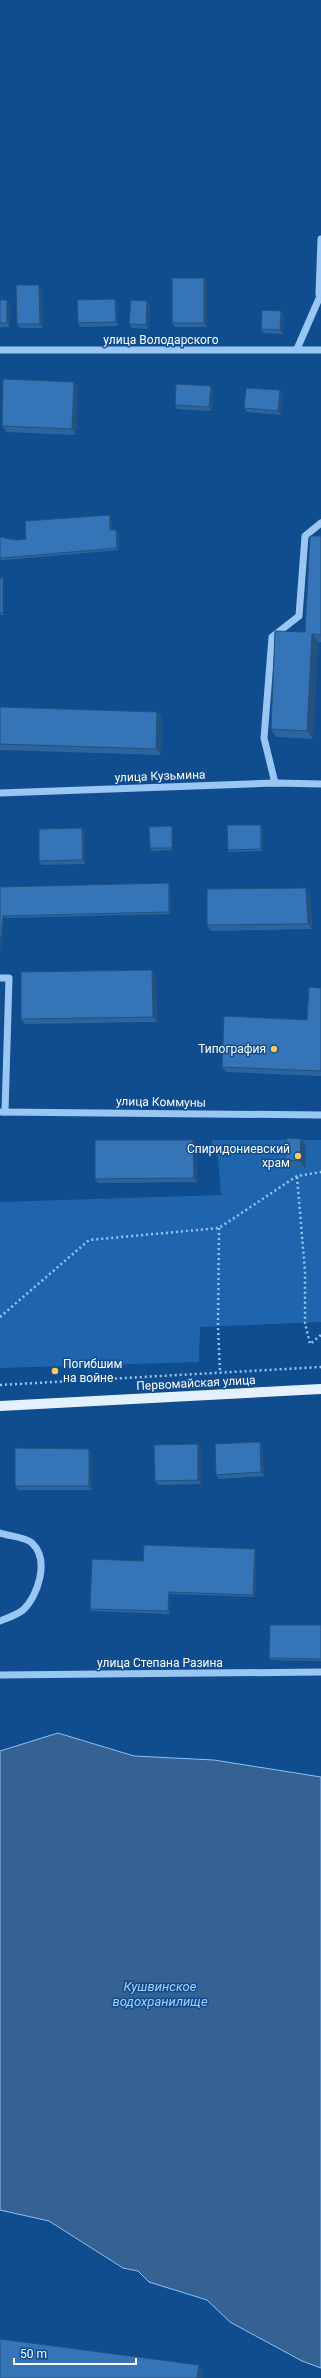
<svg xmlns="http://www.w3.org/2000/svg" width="321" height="2378" font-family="Roboto,sans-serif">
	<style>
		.green { fill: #1e65ad }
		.water { fill: #356293; stroke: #8ac1f7 }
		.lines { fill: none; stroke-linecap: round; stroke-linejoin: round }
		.path { stroke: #99c6f3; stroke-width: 2.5; stroke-dasharray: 2 3; stroke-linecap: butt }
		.minor { stroke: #99c6f3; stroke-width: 7 }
		.major { stroke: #e5f0ff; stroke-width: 10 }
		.wall { fill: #2d649d }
		.shaded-wall { fill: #245180 }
		.building { fill: #3474b7; stroke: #245180 }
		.poi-dot { fill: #ffc85b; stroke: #0f4d8f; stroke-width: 1.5 }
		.labels { text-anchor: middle; stroke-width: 3; stroke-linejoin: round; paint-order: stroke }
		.street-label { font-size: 12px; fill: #fff; stroke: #0f4d8f }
		.poi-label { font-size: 12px; fill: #fff; stroke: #0f4d8f; text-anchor: end }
		.water-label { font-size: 13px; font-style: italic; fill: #a5cffa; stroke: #0f4d8f }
	</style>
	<rect width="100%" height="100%" fill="#0f4d8f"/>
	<path class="green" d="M211,1140H321V1322L200,1327L199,1362L0,1368V1202L221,1195L218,1158Z"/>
	<path class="water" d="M58,1733L134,1756L214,1760L321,1777V2368L302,2361L230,2322L207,2300L149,2282L138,2271L123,2268L49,2221L0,2210V1751Z"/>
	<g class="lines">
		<g class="path">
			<path d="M297,1177L305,1271V1323L310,1344L321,1335"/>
			<path d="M219,1228L218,1327L220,1372"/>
			<path d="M0,1317L89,1240L219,1228L297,1176L321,1172"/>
			<path d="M0,1385L321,1367"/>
		</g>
		<g class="minor">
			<path d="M319,294L321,239"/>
			<path d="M297,349L321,294"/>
			<path d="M0,350H321"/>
			<path d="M275,783L264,738L272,637L299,616L305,536L321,523"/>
			<path d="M0,793L275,783L321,784"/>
			<path d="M0,978H9L5,1112"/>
			<path d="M0,1112L321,1115"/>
			<path d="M0,1533C9,1536 26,1537 32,1543C50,1560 38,1596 23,1610C17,1615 7,1618 0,1621"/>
			<path d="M0,1675L321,1672"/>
		</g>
		<path class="major" d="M0,1406L321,1389"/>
	</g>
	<g class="wall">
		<path d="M207,282V327H175L172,323Z"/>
		<path d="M42,289L43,328H20L17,324Z"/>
		<path d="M115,299L118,303V326L80,327L78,323Z"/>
		<path d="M0,300L10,304V327H0Z"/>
		<path d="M147,301L150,305L148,329L132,328L129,324Z"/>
		<path d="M284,315L283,334L263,333L261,329Z"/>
		<path d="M211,386L213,390L212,411L177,409L175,405Z"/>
		<path d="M78,388L76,435L6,432L2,426Z"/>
		<path d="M280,390L283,394L281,415L247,412L244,408Z"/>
		<path d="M110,515L111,517L112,530H116L118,532L119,550L5,560H0V537L15,540L26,539Z"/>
		<path d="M321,536V642H318L313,739L276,737L271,729L305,632Z"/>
		<path d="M0,578L4,580V615H0Z"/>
		<path d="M0,707L157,712L162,718L161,755L0,750Z"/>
		<path d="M262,827L263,851L229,852L228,850Z"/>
		<path d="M173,829V850L151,851L150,848Z"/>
		<path d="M85,832V864L42,865L39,861Z"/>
		<path d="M169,883L170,885L171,914L4,918L1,953H0V887Z"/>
		<path d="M306,888L310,893L312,929L211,931L207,925Z"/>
		<path d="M152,970L156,976L157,1022L25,1024L21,1019Z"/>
		<path d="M321,988V1076L226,1072L222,1067L307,1020Z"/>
		<path d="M196,1144L197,1182L98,1183L95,1179Z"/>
		<path d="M306,1145L305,1168L291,1167L286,1160Z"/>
		<path d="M260,1442L262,1446L264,1476L219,1479L216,1475Z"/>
		<path d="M201,1448V1484L158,1485L155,1481Z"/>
		<path d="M89,1449L92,1453V1490H18L15,1486Z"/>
		<path d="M255,1549L256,1551L255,1597L170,1594V1614L91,1611L90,1609L143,1561Z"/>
		<path d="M321,1625V1661L271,1660L269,1658Z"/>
	</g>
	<g class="shaded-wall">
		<path d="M204,278L207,282V327L204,323Z"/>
		<path d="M39,285L42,289L43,328L40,324Z"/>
		<path d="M115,299L118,303V326L116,322Z"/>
		<path d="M7,300L10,304V327L7,323Z"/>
		<path d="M147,301L150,305L148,329L146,325Z"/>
		<path d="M281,311L284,315L283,334L280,330Z"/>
		<path d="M74,382L78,388L76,435L72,429Z"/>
		<path d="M211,386L213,390L212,411L209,407Z"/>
		<path d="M280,390L283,394L281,415L278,411Z"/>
		<path d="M110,515L111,517L112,532L110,530Z"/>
		<path d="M116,530L118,532L119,550L117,548Z"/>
		<path d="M3,578L4,580V615L3,613Z"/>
		<path d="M312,634L318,642L313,739L307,731Z"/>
		<path d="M157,712L162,718L161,755L156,749Z"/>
		<path d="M261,825L262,827L263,851L261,849Z"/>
		<path d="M172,826L173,829V850L172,848Z"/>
		<path d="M82,828L85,832V864L83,860Z"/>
		<path d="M169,883L170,885L171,914L169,912Z"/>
		<path d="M306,888L310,893L312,929L308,924Z"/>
		<path d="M3,916L4,918L1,953L0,952V948Z"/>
		<path d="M152,970L156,976L157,1022L153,1017Z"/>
		<path d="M0,984L1,1021L0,1020Z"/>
		<path d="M301,1139L306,1145L305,1168L300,1161Z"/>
		<path d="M193,1140L196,1144L197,1182L194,1178Z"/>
		<path d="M260,1442L262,1446L264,1476L261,1472Z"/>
		<path d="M198,1444L201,1448V1484L198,1480Z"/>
		<path d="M89,1449L92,1453V1490L89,1486Z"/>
		<path d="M255,1549L256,1551L255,1597L253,1595Z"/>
		<path d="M169,1592L170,1594V1614L168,1611Z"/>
		<path d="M199,2365L204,2372L203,2378H197Z"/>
	</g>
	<g class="building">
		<rect x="172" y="278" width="32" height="45"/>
		<path d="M16,285H39L40,324H17Z"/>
		<path d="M115,299L116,322L78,323L77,300Z"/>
		<rect x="0" y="300" width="7" height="23"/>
		<path d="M131,300L147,301L146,325L129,324Z"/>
		<path d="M262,310L281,311L280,330L261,329Z"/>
		<path d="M3,379L74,382L72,429L2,426Z"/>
		<path d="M176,384L211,386L209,407L175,405Z"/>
		<path d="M246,388L280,390L278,411L244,408Z"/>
		<path d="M110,515V530H116L117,548L4,558H0V537L15,540L26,539L25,521Z"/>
		<path d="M310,536H321V635L312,634L307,731L271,729L275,631L305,632Z"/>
		<rect x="0" y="578" width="3" height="35"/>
		<path d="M0,707L157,712L156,749L0,744Z"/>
		<path d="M227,825H261V849L228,850Z"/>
		<path d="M172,826V848H150L149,827Z"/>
		<path d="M82,828L83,860L39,861V829Z"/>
		<path d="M169,883V912L3,916L0,948V887Z"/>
		<path d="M306,888L308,924L207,925V889Z"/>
		<path d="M152,970L153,1017L21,1019V972Z"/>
		<path d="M309,987L321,988V1071L222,1067L224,1016L307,1020Z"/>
		<path d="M287,1138L301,1139L300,1161L286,1160Z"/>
		<path d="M95,1140H193L194,1178L95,1179Z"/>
		<path d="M260,1442L261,1472L216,1475L215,1444Z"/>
		<path d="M198,1444V1480L155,1481L154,1445Z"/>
		<path d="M15,1448L89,1449V1486H15Z"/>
		<path d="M144,1545L255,1549L253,1595L169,1592L168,1611L90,1609L92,1559L143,1561Z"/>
		<path d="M270,1625H321V1659L269,1658Z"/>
		<path d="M0,2339L199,2365L197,2378H0Z"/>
	</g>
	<g class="poi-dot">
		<circle cx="274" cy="1049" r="4"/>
		<circle cx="298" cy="1156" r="4"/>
		<circle cx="55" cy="1371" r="4"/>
	</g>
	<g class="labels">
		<g class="street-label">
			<text x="161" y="344">улица Володарского</text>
			<text transform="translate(160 776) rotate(-2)" y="4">улица Кузьмина</text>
			<text transform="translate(161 1102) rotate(1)" y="4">улица Коммуны</text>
			<text transform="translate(196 1383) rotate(-3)" y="4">Первомайская улица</text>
			<text x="160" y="1667">улица Степана Разина</text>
		</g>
		<g class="poi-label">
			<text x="266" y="1053">Типография</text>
			<text x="290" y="1153">Спиридониевский<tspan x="290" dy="14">храм</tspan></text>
			<text x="63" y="1368" text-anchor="start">Погибшим<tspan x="63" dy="14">на войне</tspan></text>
		</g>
		<g class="water-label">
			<text x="160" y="1991">Кушвинское<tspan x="160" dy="15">водохранилище</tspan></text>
		</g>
	</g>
	<path d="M14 2358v6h122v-6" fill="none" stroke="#ffffff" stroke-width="2"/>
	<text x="20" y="2358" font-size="12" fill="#ffffff" stroke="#0f4d8f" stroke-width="3" paint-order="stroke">50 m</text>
</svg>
